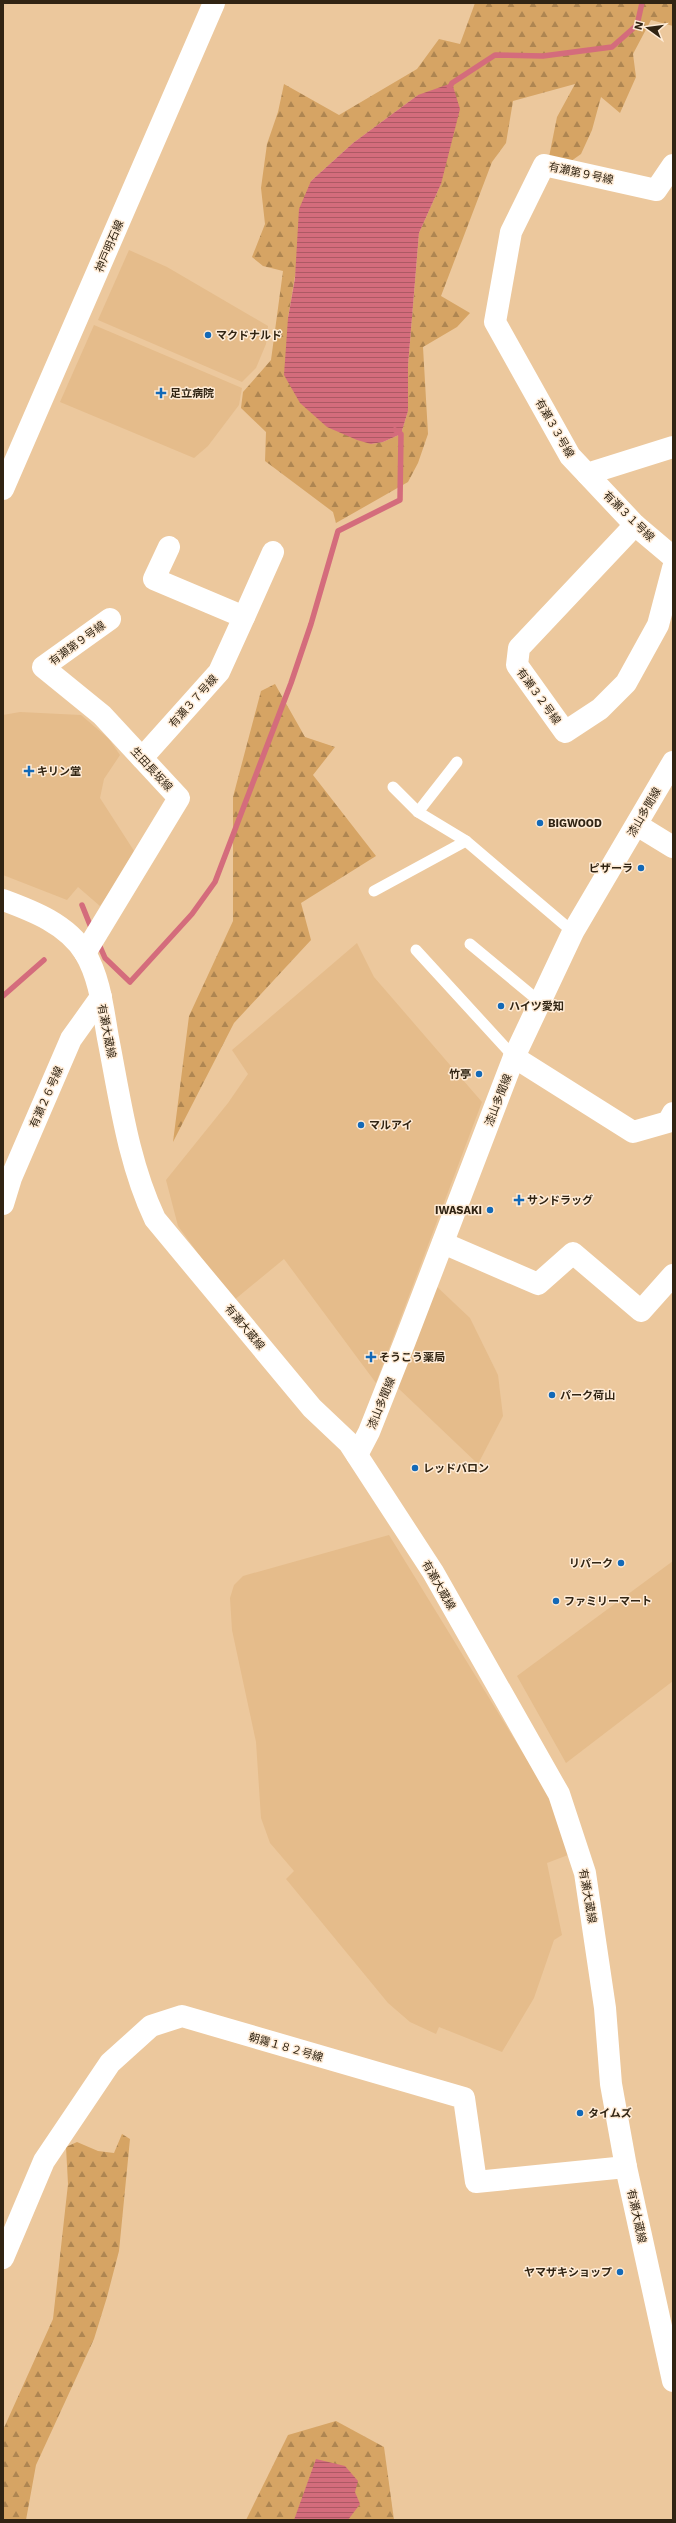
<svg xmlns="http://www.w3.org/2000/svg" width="676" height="2523" font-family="'Work Sans','Noto Sans JP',sans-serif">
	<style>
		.built { fill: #e5bc8b }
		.forest { fill: url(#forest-firs); fill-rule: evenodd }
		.water { fill: url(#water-rules) }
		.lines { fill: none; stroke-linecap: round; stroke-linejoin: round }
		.stream { stroke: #d46c7c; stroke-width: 5.5 }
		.service { stroke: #fff; stroke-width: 11 }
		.minor { stroke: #fff; stroke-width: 22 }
		.tertiary { stroke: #fff; stroke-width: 22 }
		.secondary { stroke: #fff; stroke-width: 22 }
		.primary { stroke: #fff; stroke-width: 22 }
		.poi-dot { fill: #1369b7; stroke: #ffecd7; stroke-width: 1.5 }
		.labels { text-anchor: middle; stroke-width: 3; stroke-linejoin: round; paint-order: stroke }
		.street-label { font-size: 11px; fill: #312413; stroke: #ffecd7 }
		.poi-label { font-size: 11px; font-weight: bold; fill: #312413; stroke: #ffecd7; text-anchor: start }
	</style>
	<defs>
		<pattern id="forest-firs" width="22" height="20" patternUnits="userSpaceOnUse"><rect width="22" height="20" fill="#d6a464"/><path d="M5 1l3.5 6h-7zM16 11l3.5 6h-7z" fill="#ae8551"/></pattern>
		<pattern id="water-rules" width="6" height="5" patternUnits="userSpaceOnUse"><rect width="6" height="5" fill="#d46c7c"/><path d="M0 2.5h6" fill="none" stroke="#ad5964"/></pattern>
	</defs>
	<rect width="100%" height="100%" fill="#ecc89d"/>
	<g class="built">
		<path d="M129,250L167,267L268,326L266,344L256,368L242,382L98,320Z"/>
		<path d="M94,325L242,388L239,405L208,446L194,458L60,402Z"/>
		<path d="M20,712L81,715L109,739L120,755L104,779L100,798L136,854L100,906L78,887L67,900L3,875V715Z"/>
		<path d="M357,943L374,977L482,1102L376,1383L284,1259L233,1301L178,1226L166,1180L228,1103L248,1074L232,1050Z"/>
		<path d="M435,1285L470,1318L498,1375L503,1416L478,1464L397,1387Z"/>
		<path d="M389,1535L553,1802L568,1855L547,1863L562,1935L554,1940L534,1998L502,2052L439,2027L436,2034L410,2022L388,2003L286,1879L294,1871L270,1843L261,1818L256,1742L232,1630L230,1598L234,1585L243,1576Z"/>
		<path d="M673,1561V1681L566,1763L517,1676Z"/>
	</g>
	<g class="forest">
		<path d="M475,3H673V26L651,20L633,54L636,77L620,113L601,97L592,130L581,154L567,164L549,157L557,117L575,84L513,101L506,143L492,162L441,296L470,313L457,327L423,347L428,434L418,463L408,482L336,523L333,512L265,461L266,432L241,408L243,392L271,360L283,271L263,266L252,257L265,224L261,188L267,144L278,112L284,84L339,115L417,69L439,39L460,44ZM418,95L441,184L419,233L408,366V411L401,434L383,442L371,444L288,318L311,181L353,143Z"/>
		<path d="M275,684L305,737L335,747L313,775L376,856L301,903L311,940L234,1023L173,1142L189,1016L233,921V797L261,691Z"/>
		<path d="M122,2134L130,2139L119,2251L107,2297L94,2339L36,2465L26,2520H3V2430L53,2319L68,2184L66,2147L77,2142L98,2151L114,2153Z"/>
		<path d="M336,2421L384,2447L394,2520H246L288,2435Z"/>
	</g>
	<g class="water">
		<path d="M452,83L460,109L441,184L419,233L408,366V411L401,434L383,442L371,444L357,440L327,427L300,403L284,375L288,318L295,278L299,209L311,181L353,143L418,95Z"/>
		<path d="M316,2459L345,2466L358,2481L355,2492L360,2504L348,2520H294Z"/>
	</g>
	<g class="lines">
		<g class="stream">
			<path d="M449,89L452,83L495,55L543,56L612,47L637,25L642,3"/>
			<path d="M82,905L92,930"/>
			<path d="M98,942L105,958L130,982L192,914L215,882L291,683L311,624L338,531L400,500L401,434L395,430"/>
			<path d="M3,996L44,960"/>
		</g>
		<g class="service">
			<path d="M393,787L418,812L466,841L573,932"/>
			<path d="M418,812L457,762"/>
			<path d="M374,891L466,841"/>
			<path d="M470,944L540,1002"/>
			<path d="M416,950L514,1057"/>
		</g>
		<g class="minor">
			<path d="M673,165L656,190L544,165L511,232L495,322L570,456L587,474L673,447"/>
			<path d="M587,474L635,525L673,557"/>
			<path d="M635,525L519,648L517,665L565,732L600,709L626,683L658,625L673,568"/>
			<path d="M244,617L273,552"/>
			<path d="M142,758L219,672L244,617L154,579L169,547"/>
			<path d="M637,825L673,847"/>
			<path d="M85,953L179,798L102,715L43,667L110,619"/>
			<path d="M514,1057L633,1132L668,1122L673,1113"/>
			<path d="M3,1204L11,1178L71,1039L101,997"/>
			<path d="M443,1243L538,1284L573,1253L641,1311L673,1275"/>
			<path d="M3,2258L44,2161L110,2063L151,2026L182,2016L464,2098L476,2182L626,2167"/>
		</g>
		<path class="tertiary" d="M357,1455L369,1432L405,1341L514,1057L540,1002L573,932L673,762"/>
		<path class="secondary" d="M3,900C33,911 67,924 85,953C100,978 103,1010 108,1038C120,1099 128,1162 155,1219L312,1408L349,1443L433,1572L559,1794L585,1873L605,2008L611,2084L626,2167L673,2381"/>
		<path class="primary" d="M3,489L214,3"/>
	</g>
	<g class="poi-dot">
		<circle cx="208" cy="335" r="4"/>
		<path d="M159 387h4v4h4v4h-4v4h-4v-4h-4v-4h4z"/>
		<path d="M27 765h4v4h4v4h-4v4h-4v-4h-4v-4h4z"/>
		<circle cx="540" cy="823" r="4"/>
		<circle cx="641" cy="868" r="4"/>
		<circle cx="501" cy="1006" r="4"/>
		<circle cx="479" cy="1074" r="4"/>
		<circle cx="361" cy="1125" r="4"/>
		<path d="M517 1194h4v4h4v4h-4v4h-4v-4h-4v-4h4z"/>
		<circle cx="490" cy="1210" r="4"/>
		<path d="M369 1351h4v4h4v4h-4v4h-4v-4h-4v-4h4z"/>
		<circle cx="552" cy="1395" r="4"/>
		<circle cx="415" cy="1468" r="4"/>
		<circle cx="621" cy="1563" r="4"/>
		<circle cx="556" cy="1601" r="4"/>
		<circle cx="580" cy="2113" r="4"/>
		<circle cx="620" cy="2272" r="4"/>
	</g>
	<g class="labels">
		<g class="street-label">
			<text transform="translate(581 173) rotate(12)" y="4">有瀬第９号線</text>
			<text transform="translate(109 246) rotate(-67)" y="4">神戸明石線</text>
			<text transform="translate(555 428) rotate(60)" y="4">有瀬３３号線</text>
			<text transform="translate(629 516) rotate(44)" y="4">有瀬３１号線</text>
			<text transform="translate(77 643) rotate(-36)" y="4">有瀬第９号線</text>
			<text transform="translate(539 696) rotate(54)" y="4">有瀬３２号線</text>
			<text transform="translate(193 701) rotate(-48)" y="4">有瀬３７号線</text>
			<text transform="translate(152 769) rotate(47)" y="4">生田長坂線</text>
			<text transform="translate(644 812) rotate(-60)" y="4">漆山多聞線</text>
			<text transform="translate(107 1031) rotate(79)" y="4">有瀬大蔵線</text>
			<text transform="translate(46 1097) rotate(-66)" y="4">有瀬２６号線</text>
			<text transform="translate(498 1100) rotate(-69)" y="4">漆山多聞線</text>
			<text transform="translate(245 1327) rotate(50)" y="4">有瀬大蔵線</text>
			<text transform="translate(381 1403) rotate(-68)" y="4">漆山多聞線</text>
			<text transform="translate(439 1585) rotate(60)" y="4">有瀬大蔵線</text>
			<text transform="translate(588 1896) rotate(80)" y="4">有瀬大蔵線</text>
			<text transform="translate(286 2047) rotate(16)" y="4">朝霧１８２号線</text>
			<text transform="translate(637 2216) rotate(78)" y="4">有瀬大蔵線</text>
		</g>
		<g class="poi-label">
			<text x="216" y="339">マクドナルド</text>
			<text x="170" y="397">足立病院</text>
			<text x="37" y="775">キリン堂</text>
			<text x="548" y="827">BIGWOOD</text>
			<text x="633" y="872" text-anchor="end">ピザーラ</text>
			<text x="509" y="1010">ハイツ愛知</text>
			<text x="471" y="1078" text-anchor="end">竹亭</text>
			<text x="369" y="1129">マルアイ</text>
			<text x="527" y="1204">サンドラッグ</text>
			<text x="482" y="1214" text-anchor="end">IWASAKI</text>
			<text x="379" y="1361">そうこう薬局</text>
			<text x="560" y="1399">パーク荷山</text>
			<text x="423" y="1472">レッドバロン</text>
			<text x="613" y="1567" text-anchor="end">リパーク</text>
			<text x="564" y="1605">ファミリーマート</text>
			<text x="588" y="2117">タイムズ</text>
			<text x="612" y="2276" text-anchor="end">ヤマザキショップ</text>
		</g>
	</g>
	<rect width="676" height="2523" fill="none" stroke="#312413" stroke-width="8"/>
	<g transform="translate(648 28) rotate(284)" stroke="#ffecd7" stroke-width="3" paint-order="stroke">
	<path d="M0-3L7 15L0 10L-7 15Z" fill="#312413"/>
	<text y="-6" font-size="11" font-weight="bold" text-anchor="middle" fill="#312413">N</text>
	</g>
</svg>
